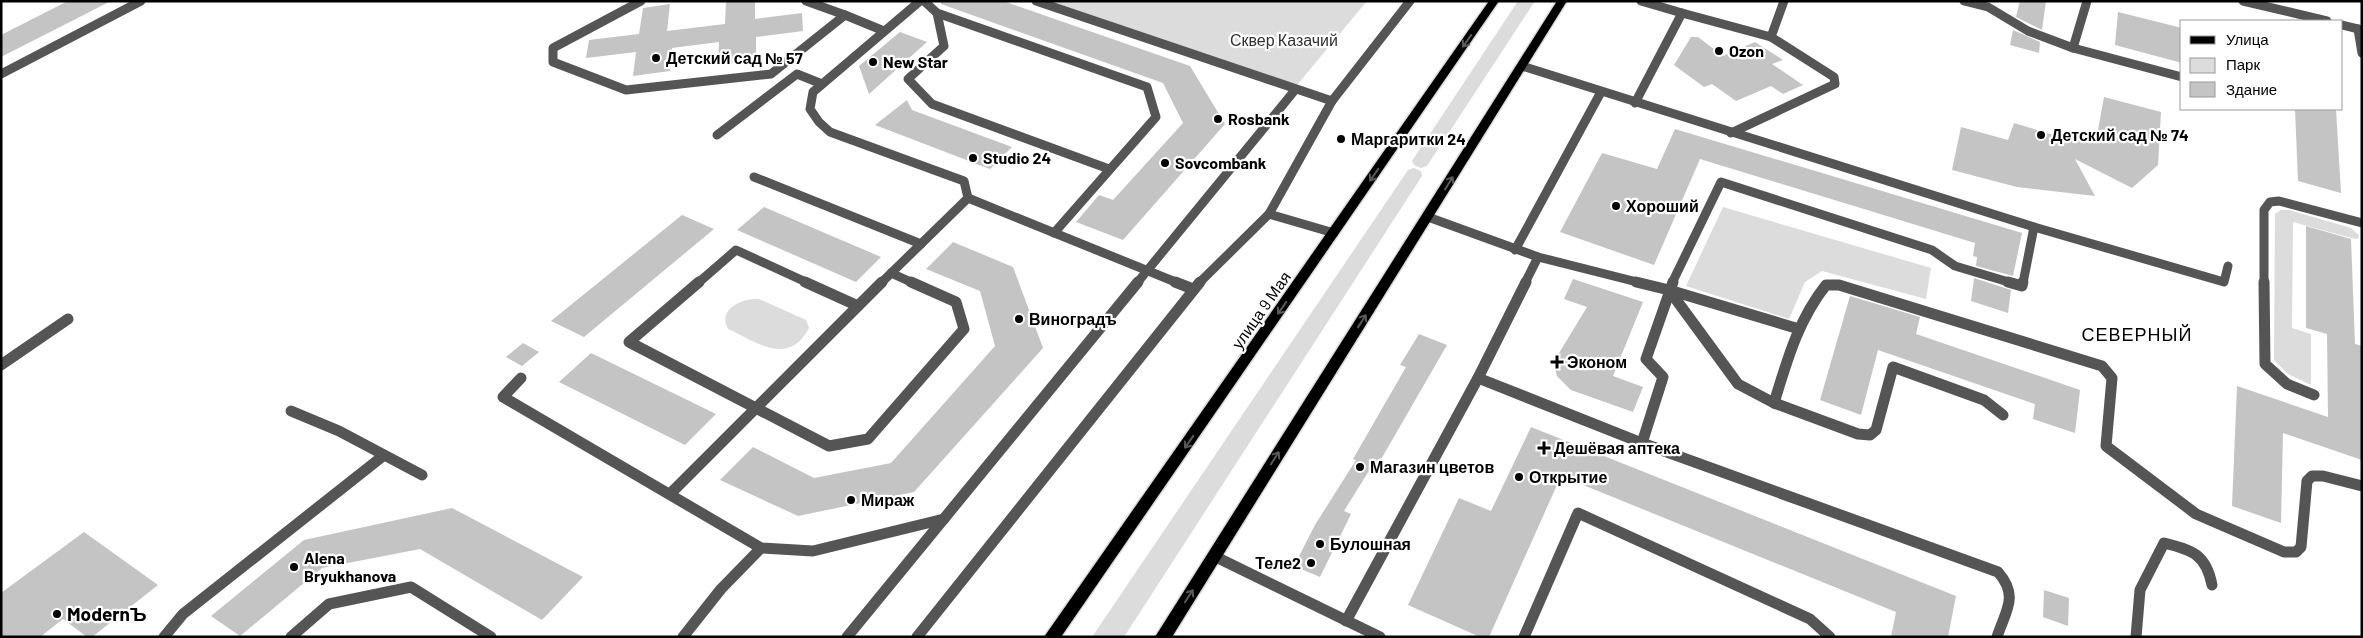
<svg xmlns="http://www.w3.org/2000/svg" width="2363" height="638" font-family="Barlow,sans-serif">
	<style>
		.green { fill: #dcdcdc }
		.building { fill: #c4c4c4 }
		.lines { fill: none; stroke-linecap: round; stroke-linejoin: round }
		.primary-casing { stroke: #dbdbdb; stroke-width: 3 }
		.service-far1 { stroke: #555; stroke-width: 9 }
		.service { stroke: #555; stroke-width: 11 }
		.minor-far1 { stroke: #555; stroke-width: 9 }
		.minor { stroke: #555; stroke-width: 11 }
		.primary { fill: #000; fill-rule: evenodd }
		.oneway { stroke: #595959 }
		.poi-dot { fill: #000; stroke: #fff; stroke-width: 2 }
		.labels { text-anchor: middle; stroke-width: 4.5; stroke-linejoin: round; paint-order: stroke }
		.park-label { font-size: 16px; fill: #333; stroke: #fff }
		.poi-label { font-size: 16px; font-weight: bold; fill: #000; stroke: #fff; text-anchor: start }
		.street-label { font-size: 16px; fill: #000; stroke: #fff }
		.neighbourhood-label { font-size: 18px; letter-spacing: 1px; fill: #000; stroke: #fff }
		.near-poi-label { font-size: 19px; font-weight: bold; fill: #000; stroke: #fff; text-anchor: start }
	</style>
	<rect width="100%" height="100%" fill="#fff"/>
	<g class="green">
		<path d="M1050,1H1367L1297,85Z"/>
		<path d="M1518,1H1535L1427,166L1421,168L1414,165L1412,161Z"/>
		<path d="M1414,168L1421,171L1422,176L1124,637H1092L1408,170Z"/>
		<path d="M1723,207L1931,268L1926,299L1822,271L1805,282L1789,319L1686,286Z"/>
		<path d="M2281,210H2289L2351,228L2359,235L2358,239H2355L2293,222L2292,328L2311,334V385L2288,374L2274,360L2275,214Z"/>
		<path d="M759,299L806,320L809,328C789,367 756,342 728,329C717,309 742,298 759,299Z"/>
	</g>
	<g class="building">
		<path d="M68,1H111L1,57V35Z"/>
		<path d="M726,1H755V19L802,13L803,31L756,37V60L718,65L719,42L672,48L670,71L633,76L636,52L586,58L589,40L639,34L643,8L670,4L667,31L725,24Z"/>
		<path d="M941,1H1003L1190,66L1225,124L1123,240L1076,222L1099,195L1113,200L1183,123L1163,83L941,4Z"/>
		<path d="M2020,1H2046L2042,30L2016,17Z"/>
		<path d="M2118,12L2182,28V63L2115,45Z"/>
		<path d="M2013,30L2040,42L2039,53L2010,45Z"/>
		<path d="M900,32L927,42L869,94L859,66Z"/>
		<path d="M1691,37H1698L1723,56L1755,42L1783,60L1772,64L1803,85L1783,94L1771,86L1736,101L1712,84L1704,87L1674,65Z"/>
		<path d="M2104,97L2161,112L2158,165L2132,188L2075,159L2095,196L2017,187L1952,170L1961,127L2008,140L2014,123L2064,138L2098,130Z"/>
		<path d="M907,100L912,110L1012,147L990,169L875,125Z"/>
		<path d="M2295,109H2336L2341,193L2298,181Z"/>
		<path d="M1675,129L2022,233L2013,276L1976,266L1977,257L1973,256L1975,243L1700,159L1654,265L1560,232L1602,153L1657,169Z"/>
		<path d="M764,207L881,257L856,282L737,230Z"/>
		<path d="M682,215L714,229L584,337L551,321Z"/>
		<path d="M2306,226L2351,239L2355,344L2362,346V460L2283,433L2281,523L2232,506L2237,386L2328,417L2327,334L2306,328Z"/>
		<path d="M953,242L1013,267L1043,348L914,492L798,516L720,480L753,447L814,478L891,463L995,346L980,291L926,269Z"/>
		<path d="M1974,278L2011,290L2008,313L1971,301Z"/>
		<path d="M1573,279L1643,302L1613,376L1643,387L1633,412L1571,390L1557,376L1553,363L1587,307L1564,299Z"/>
		<path d="M1850,296L1920,317L1916,334L2080,390L2075,433L2033,419L2035,404L1878,350L1861,415L1820,400Z"/>
		<path d="M1419,334L1447,345L1376,468L1372,466L1344,511L1351,514L1320,577L1294,566L1315,525L1356,460L1353,459L1406,367L1400,365Z"/>
		<path d="M523,343L539,352L522,366L506,357Z"/>
		<path d="M591,353L716,414L685,445L559,382Z"/>
		<path d="M1531,427L1956,596L1948,637H1891L1896,612L1561,476L1489,637H1480L1408,605L1459,498L1491,511Z"/>
		<path d="M452,508L583,577L542,620L420,549L322,568L240,636L211,616L304,540Z"/>
		<path d="M84,532L158,585L92,637H87L63,619L40,637H1V593Z"/>
		<path d="M2044,590L2069,598L2068,626L2043,617Z"/>
	</g>
	<g class="lines">
		<g class="primary-casing">
			<g id="primary">
				<path d="M1489,1H1499L1061,637H1044Z"/>
				<path d="M1557,1H1567L1172,637H1155Z"/>
			</g>
		</g>
		<g class="service-far1">
			<path d="M641,1L553,48V62L626,90L771,74L845,15L806,1"/>
			<path d="M924,1L937,13L1147,87L1156,117L1054,233"/>
			<path d="M1036,1L1332,101"/>
			<path d="M1964,1L1988,7L2028,31L2073,48L2182,77"/>
			<path d="M937,13L944,46L908,79L932,104L1109,169"/>
			<path d="M1682,13L1771,37L1834,77L1835,84L1731,133"/>
			<path d="M845,15L884,31"/>
			<path d="M2358,29L2362,53"/>
			<path d="M1771,37L1784,1"/>
			<path d="M2073,48L2087,1"/>
			<path d="M1522,66L2034,227L2224,282L2228,266"/>
			<path d="M1,74L141,1"/>
			<path d="M1635,103L1682,13L1641,1"/>
			<path d="M717,135L797,74L822,84"/>
			<path d="M754,177L921,244"/>
			<path d="M968,198L1178,283"/>
			<path d="M1428,217L1538,257L1641,283"/>
			<path d="M1515,250L1601,92"/>
			<path d="M891,273L913,283"/>
			<path d="M698,283L736,250L808,283"/>
			<path d="M881,283L968,198L964,181L830,132L819,122L810,109L813,92L920,1"/>
			<path d="M1137,283L1295,90"/>
			<path d="M1525,283L1538,257"/>
			<path d="M1672,283L1721,182L1932,250L1955,266L2012,283"/>
			<path d="M2023,283L2034,227"/>
			<path d="M2264,283V210L2270,202L2279,201L2362,223"/>
		</g>
		<g class="service">
			<path d="M699,282L629,342L829,446L868,439L964,329L956,302L911,282"/>
			<path d="M805,282L858,306"/>
			<path d="M1175,282L1193,289"/>
			<path d="M1636,282L1669,290L1738,384L1774,403L1858,434L1870,435L1876,430L1893,367L1984,400L2003,415"/>
			<path d="M2008,282L2022,286L2023,282"/>
			<path d="M2264,282L2265,364L2287,384L2314,395"/>
			<path d="M1669,290L1799,329"/>
			<path d="M1,365L68,319"/>
			<path d="M521,378L503,397L761,548L813,551L944,519"/>
			<path d="M1478,378L1642,443L1998,572C2019,596 2006,610 1997,637"/>
			<path d="M1774,403C1787,361 1798,320 1826,285H1839L2102,366L2112,378L2106,446L2196,514L2284,552H2296L2301,547L2307,481L2312,476H2323L2362,486"/>
			<path d="M291,411L339,431L422,475"/>
			<path d="M1642,443L1663,377L1646,359L1673,282"/>
			<path d="M670,494L882,282"/>
			<path d="M1214,556L1380,637"/>
			<path d="M1346,621L1478,378L1526,282"/>
			<path d="M164,637L183,614L383,456"/>
			<path d="M291,637L329,604L411,587L491,637"/>
			<path d="M683,637L721,589L761,548"/>
			<path d="M847,637L1138,282"/>
			<path d="M1524,637L1578,513L1810,619L1830,637"/>
			<path d="M2136,637L2140,590L2164,543C2192,550 2206,554 2212,585"/>
		</g>
		<g class="minor-far1">
			<path d="M2243,1L2327,21"/>
			<path d="M2342,25L2362,30"/>
			<path d="M1269,214L1334,233"/>
			<path d="M1199,283L1269,214L1332,101L1410,1"/>
		</g>
		<path class="minor" d="M917,637L1200,282"/>
		<use href="#primary" class="primary"/>
	</g>
	<defs><path id="oneway-shaft" d="M-6 0H5M1.5-3L5.5 0L1.5 3" fill="none" stroke-width="1.6" stroke-linecap="round" stroke-linejoin="round" transform="scale(1.25)"/></defs>
	<g class="oneway">
		<use href="#oneway-shaft" transform="translate(1467 41) rotate(125)"/>
		<use href="#oneway-shaft" transform="translate(1374 175) rotate(125)"/>
		<use href="#oneway-shaft" transform="translate(1449 183) rotate(-58)"/>
		<use href="#oneway-shaft" transform="translate(1282 308) rotate(125)"/>
		<use href="#oneway-shaft" transform="translate(1362 321) rotate(-58)"/>
		<use href="#oneway-shaft" transform="translate(1189 442) rotate(125)"/>
		<use href="#oneway-shaft" transform="translate(1275 458) rotate(-57)"/>
		<use href="#oneway-shaft" transform="translate(1189 596) rotate(-57)"/>
	</g>
	<g class="poi-dot">
		<circle cx="1719" cy="51" r="5"/>
		<circle cx="656" cy="58" r="5"/>
		<circle cx="873" cy="62" r="5"/>
		<circle cx="1218" cy="119" r="5"/>
		<circle cx="2041" cy="135" r="5"/>
		<circle cx="1341" cy="139" r="5"/>
		<circle cx="973" cy="158" r="5"/>
		<circle cx="1165" cy="163" r="5"/>
		<circle cx="1616" cy="206" r="5"/>
		<circle cx="1019" cy="319" r="5"/>
		<path d="M1554.5 354.5h5v5h5v5h-5v5h-5v-5h-5v-5h5z"/>
		<path d="M1541.5 440.5h5v5h5v5h-5v5h-5v-5h-5v-5h5z"/>
		<circle cx="1360" cy="467" r="5"/>
		<circle cx="1519" cy="477" r="5"/>
		<circle cx="851" cy="500" r="5"/>
		<circle cx="1320" cy="544" r="5"/>
		<circle cx="1311" cy="563" r="5"/>
		<circle cx="294" cy="567" r="5"/>
		<circle cx="57" cy="614" r="5"/>
	</g>
	<g class="labels">
		<g class="park-label">
			<text x="1284" y="46">Сквер Казачий</text>
		</g>
		<g class="poi-label">
			<text x="1729" y="57">Ozon</text>
			<text x="666" y="64">Детский сад № 57</text>
			<text x="883" y="68">New Star</text>
			<text x="1228" y="125">Rosbank</text>
			<text x="2051" y="141">Детский сад № 74</text>
			<text x="1351" y="145">Маргаритки 24</text>
			<text x="983" y="164">Studio 24</text>
			<text x="1175" y="169">Sovcombank</text>
			<text x="1626" y="212">Хороший</text>
			<text x="1029" y="325">Виноградъ</text>
			<text x="1567" y="368">Эконом</text>
			<text x="1554" y="454">Дешёвая аптека</text>
			<text x="1370" y="473">Магазин цветов</text>
			<text x="1529" y="483">Открытие</text>
			<text x="861" y="506">Мираж</text>
			<text x="1330" y="550">Булошная</text>
			<text x="304" y="564">Alena<tspan x="304" dy="18">Bryukhanova</tspan></text>
			<text x="1301" y="569" text-anchor="end">Теле2</text>
		</g>
		<g class="street-label">
			<text transform="translate(1261 310) rotate(-55)" y="6">улица 9 Мая</text>
		</g>
		<g class="neighbourhood-label">
			<text x="2137" y="341">СЕВЕРНЫЙ</text>
		</g>
		<g class="near-poi-label">
			<text x="67" y="621">ModernЪ</text>
		</g>
	</g>
	<rect width="2363" height="638" fill="none" stroke="#000000" stroke-width="5"/>
	<rect x="2180" y="20" width="162" height="90" fill="#ffffff" stroke="#999999"/>
	<rect x="2190" y="36" width="25" height="8" fill="#000000" stroke="#999999"/>
	<text x="2226" y="45" font-size="15" fill="#000000">Улица</text>
	<rect x="2190" y="58" width="25" height="15" fill="#dcdcdc" stroke="#999999"/>
	<text x="2226" y="70" font-size="15" fill="#000000">Парк</text>
	<rect x="2190" y="82" width="25" height="15" fill="#c4c4c4" stroke="#999999"/>
	<text x="2226" y="95" font-size="15" fill="#000000">Здание</text>
</svg>
